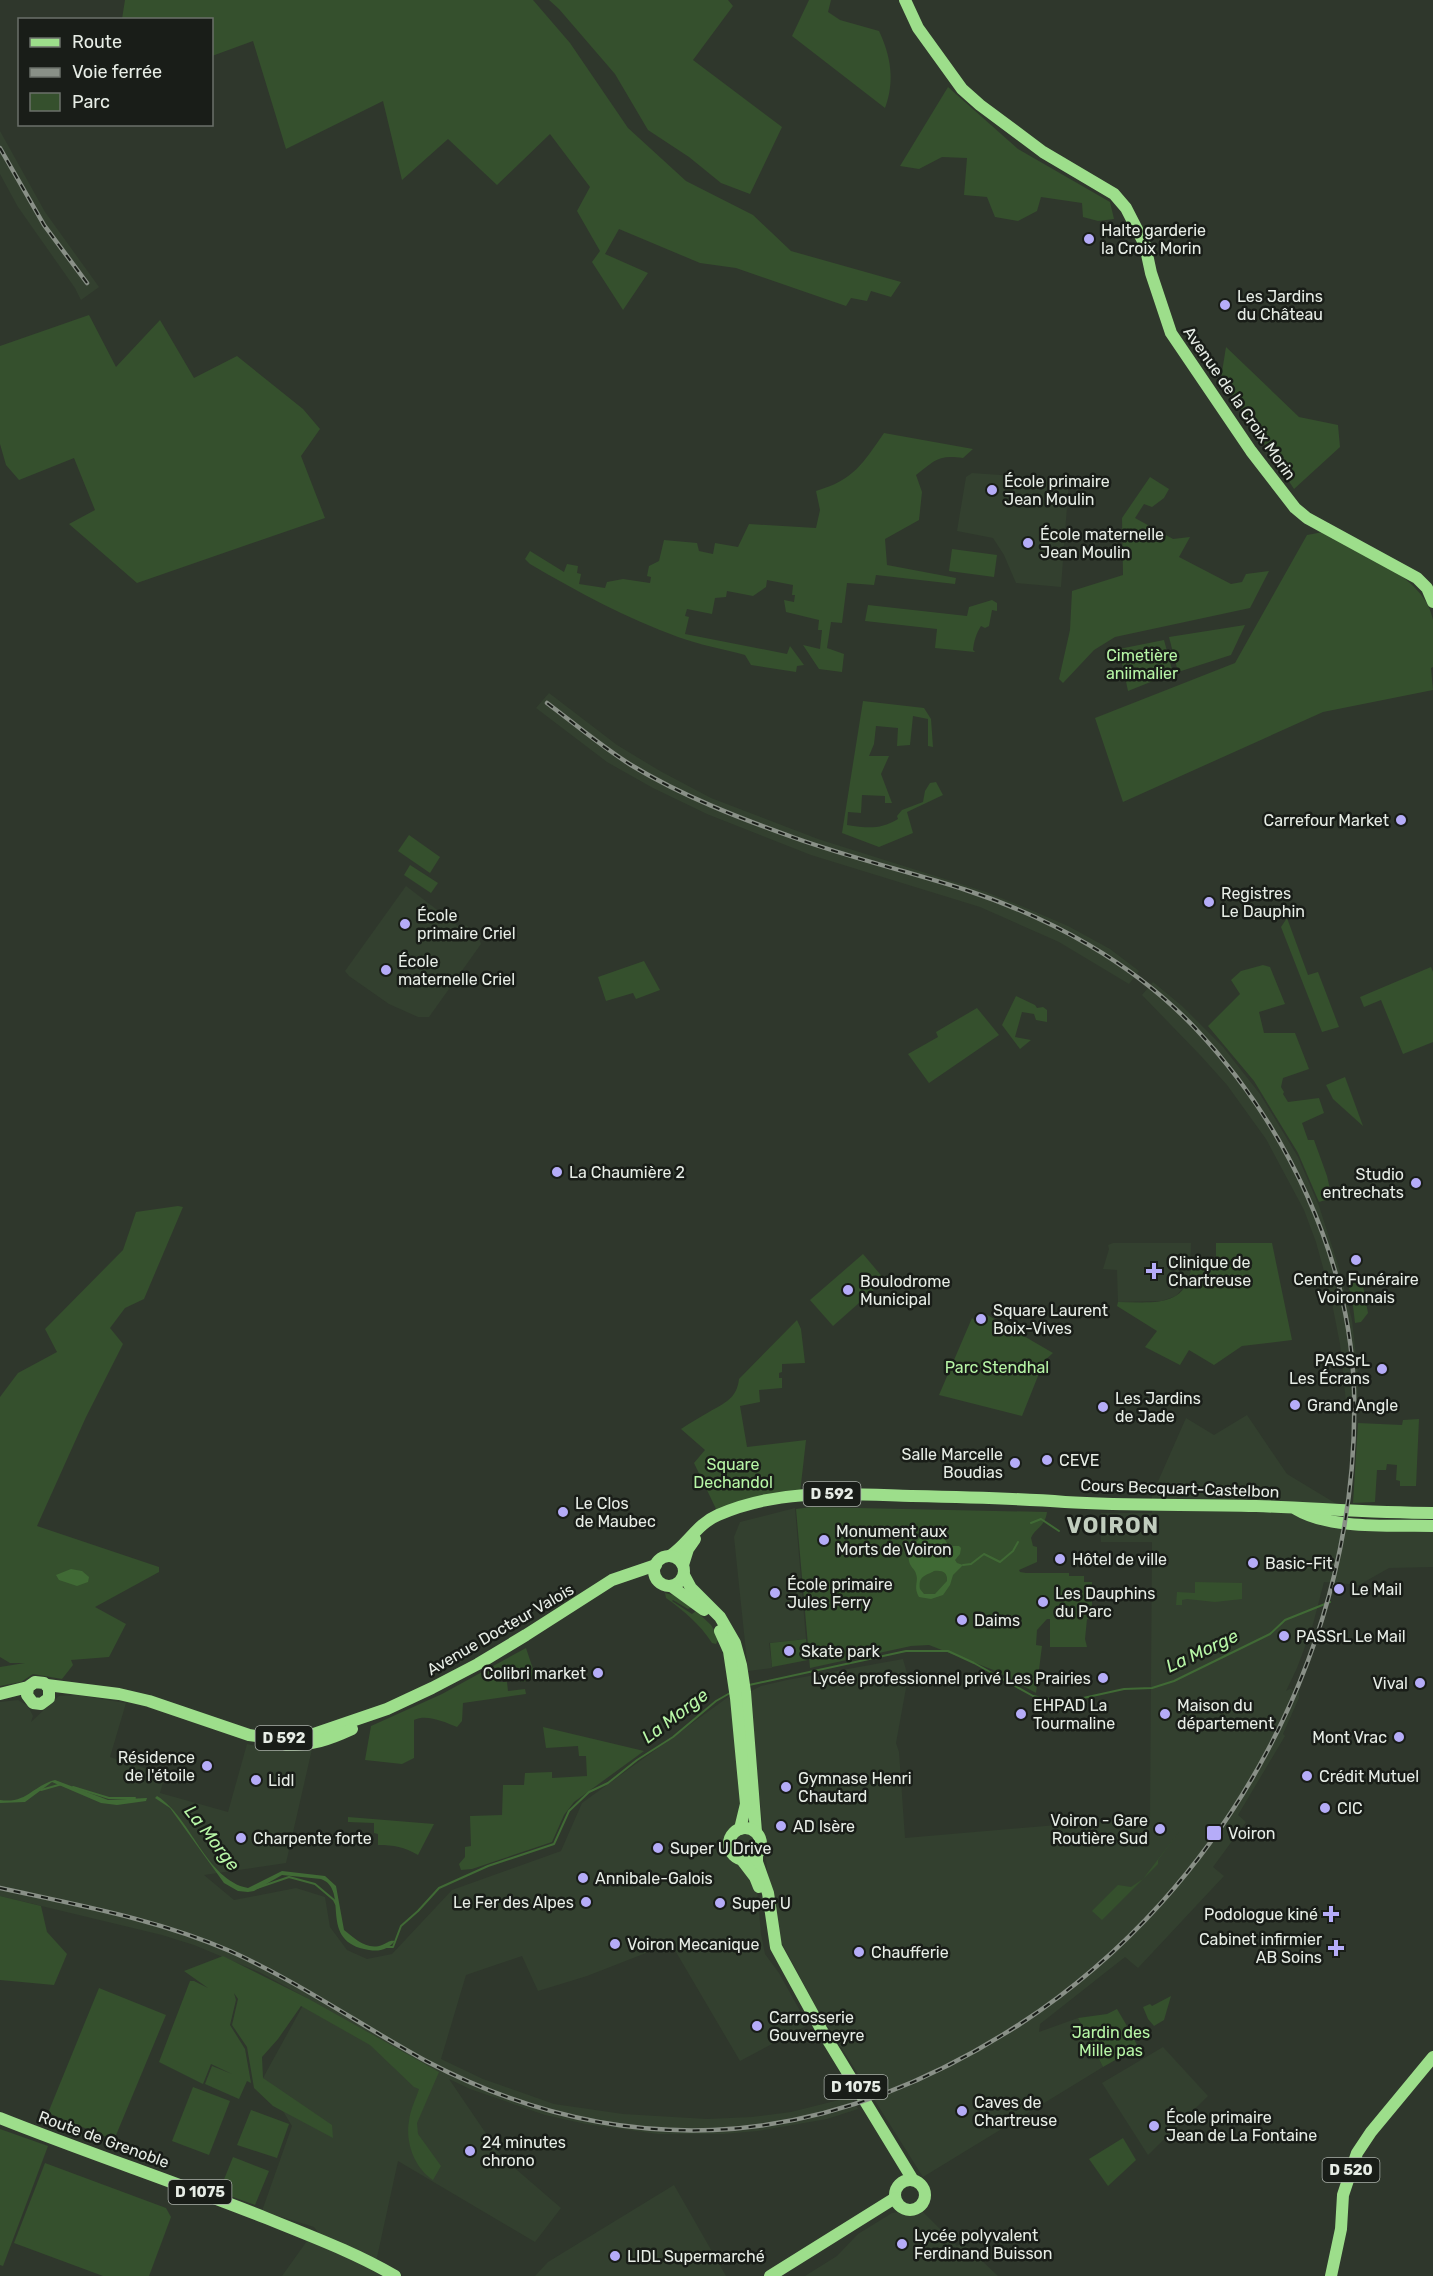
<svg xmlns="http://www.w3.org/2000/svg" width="1433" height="2276" font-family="Rubik,sans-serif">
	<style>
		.built { fill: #33402f }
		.green { fill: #35502d }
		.water { fill: #406a35; fill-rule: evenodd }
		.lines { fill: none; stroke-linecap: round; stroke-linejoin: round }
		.stream { stroke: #406a35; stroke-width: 2 }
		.major { stroke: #9dde8b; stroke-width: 12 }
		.rail-casing { stroke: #899087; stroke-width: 4.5 }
		.rail { stroke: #191d18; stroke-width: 2; stroke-dasharray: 7; stroke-linecap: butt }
		.poi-dot { fill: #b5acf8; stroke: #191d18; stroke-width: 2 }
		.labels { text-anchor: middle; stroke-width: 5; stroke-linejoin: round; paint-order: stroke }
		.shield { fill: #191d18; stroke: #a9afa8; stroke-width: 1.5 }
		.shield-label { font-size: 15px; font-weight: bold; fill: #e7ede6 }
		.poi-label { font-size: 16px; fill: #e7ede6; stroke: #191d18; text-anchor: start }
		.street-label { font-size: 16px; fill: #e7ede6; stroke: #191d18 }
		.park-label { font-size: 16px; fill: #b7f6a6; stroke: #191d18 }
		.water-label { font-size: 18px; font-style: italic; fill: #b8f7a7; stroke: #191d18 }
		.district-label { font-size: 22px; font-weight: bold; letter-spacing: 1.5px; fill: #c1cdbe; stroke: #191d18 }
	</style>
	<rect width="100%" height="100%" fill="#2f372c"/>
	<g class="built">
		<path d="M0,131L45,212L99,287L81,300L75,288L18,207L0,174Z"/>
		<path d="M972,473L1069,480L1061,587L1016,583L1004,555L993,538L957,531L966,477Z"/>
		<path d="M549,693L617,745L660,771L711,798L818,839L986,892L1026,908L1068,926L1110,949L1139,971L1129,984L1059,942L980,907L811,855L707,814L653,788L607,762L536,708Z"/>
		<path d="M406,886L462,929L466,925L477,933L481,944L429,1017H418L389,1004L349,976L345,971Z"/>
		<path d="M1153,982L1182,1006L1223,1047L1260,1094L1298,1157L1319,1206L1339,1268L1352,1320L1358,1373L1357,1412H1347L1340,1344L1330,1293L1316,1242L1304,1210L1266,1139L1227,1085L1201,1056L1142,995Z"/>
		<path d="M1113,1243H1191L1190,1273L1186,1284L1176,1296L1162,1301L1118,1302L1117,1270L1103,1269L1109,1249L1108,1245Z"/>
		<path d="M1247,1415L1287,1474L1340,1506L1336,1528L1433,1529V1567L1389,1568L1359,1585L1324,1582L1312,1628L1297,1668L1286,1691L1290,1689L1299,1692V1698L1283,1734L1285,1736L1238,1815L1246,1822L1213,1867L1224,1876L1138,1968L1125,1957L1040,2024L1039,2032L1078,2018L1103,2067L923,2177L817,2009L778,1936L767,1869L749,1692L761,1686L787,1680L903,1659L908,1677L896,1743L899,1752L905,1838L1150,1817L1152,1542H1101V1513H1152V1495L1186,1418L1214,1435Z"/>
		<path d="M795,1508L806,1639L769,1643L772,1668L748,1671L734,1537L740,1522Z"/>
		<path d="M77,1695L126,1703L110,1757L165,1775L160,1793L228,1812L247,1744L275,1750L312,1749L286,1863L204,1875L234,1900L296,1888L325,1897L330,1927L347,1950L367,1959L392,1954L452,1890L561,1851L582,1803L731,1695L751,1823L761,1934L765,1954L779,1973L808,2025L740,2061L676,1952L669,1944L587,1976L538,1991L522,1956L466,1975L441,2059L483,2079L554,2104L623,2114L707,2119L752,2117L791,2112L851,2097L858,2109L827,2119L758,2131L723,2134H658L586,2124L545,2115L470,2089L449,2079L502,2157L561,2208L535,2242L398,2161L374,2271L381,2276H282L307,2241L332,2251L314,2227L262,2211L292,2126L263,2078L307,1998L259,1972L194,1945L162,1935L0,1896V1702L18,1700L28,1706L33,1716L31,1722L59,1696Z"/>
		<path d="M1163,2047L1208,2096L1148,2155L1102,2083Z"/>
		<path d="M674,2185L726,2276H535L548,2262Z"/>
		<path d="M900,2212L909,2215H917L923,2212L957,2246L962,2242L998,2276H805L837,2256L858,2234L892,2213Z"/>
	</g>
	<g class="green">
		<path d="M125,0H533L570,43L628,128L686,181L753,215L791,251L901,282L891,297L871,291L867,301L851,298L846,306L736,268L700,263L619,229L605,254L648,273L623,310L592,262L600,251L577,211L590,187L550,134L497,185L448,139L402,180L383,101L286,149L253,41L212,56V20L122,19Z"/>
		<path d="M549,0H728L733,6L693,60L782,127L750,194L721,183L689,157L648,130L615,74L559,9Z"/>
		<path d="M809,0H831L828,12L840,20L879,31C891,56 895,82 885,108L792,36Z"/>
		<path d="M948,87L1018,149L1110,202L1114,219L1098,221L1083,217L1082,203L1041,197L1037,211L1018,221L995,217L987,197L964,195L967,158L942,157L919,169L900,166Z"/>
		<path d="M89,315L116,367L160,320L194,378L237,356L303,409L320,429L301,456L325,518L137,583L69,524L95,510L74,458L19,480L6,465L0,444V346Z"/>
		<path d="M1226,347L1299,417L1338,425L1340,447L1294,489L1221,378Z"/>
		<path d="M884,433L973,449L963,458C938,454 934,461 916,475L922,492L919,520L885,539L887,565L956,578L955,584L876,575L874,585L847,583L842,623L831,622L827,648L844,654L842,672L819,669L803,645L820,649L822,630H818L819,620L786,612L784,600L794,602L795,595H792L793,585L767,580L766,587L753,596L727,591L726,597L715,598L712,614L687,609L685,616L689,617L685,634L787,654L790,646L804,665L797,666L796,672L751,665L745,655C723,649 700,645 678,637C626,618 578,592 530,564L525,559L530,551L564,572L567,564L578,566L577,573L581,574L579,584L605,588L607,582L623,579L650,583L651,577L647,576L649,566L659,561L664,540L697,543L699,551L713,554L715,543L738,547L749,524L816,528L820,510L816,491C854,480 863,463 884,433Z"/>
		<path d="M1150,477L1169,489L1164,498L1152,507L1144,504L1135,518L1173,539L1190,537L1179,557L1231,584L1242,582L1246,574L1269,571L1250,608L1115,637L1094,650L1063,683L1059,679L1070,630L1072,591L1123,575L1122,518Z"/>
		<path d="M1323,532C1358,551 1426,577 1433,620C1433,635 1433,652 1433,667L1431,668L1433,690L1323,712L1123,802L1095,718L1235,663L1307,535Z"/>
		<path d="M952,549L997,555L994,577L949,571Z"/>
		<path d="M992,600L997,603V611L992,610L989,626L985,628L981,626C976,634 974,641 973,650L975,652L935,648L937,629L865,621L868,605L967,616L969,607Z"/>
		<path d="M1245,625L1231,655L1178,672L1169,637Z"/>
		<path d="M1164,640L1173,673L1128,691L1119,649Z"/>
		<path d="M863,701L924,708L931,719L933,747L928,746V719L913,716L910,745L897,746L898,728L876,726L874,744L869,756H889L881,774L892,803H885V796L862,795L861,813L848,812L847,825C868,828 879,830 898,819L897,816L902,810L923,802L925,791L930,783L936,782L943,795L907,812L913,833L879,847L842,833Z"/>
		<path d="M409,835L440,857L430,873L398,851Z"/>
		<path d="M410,865L438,883L431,893L404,875Z"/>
		<path d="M1287,918L1308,975L1318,972L1339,1027L1322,1032L1281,927Z"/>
		<path d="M644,961L660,990L636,999L633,993L606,1001L598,977Z"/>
		<path d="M1263,965L1270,967L1285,1004L1259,1012L1264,1033H1295L1309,1069L1283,1078L1281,1087L1284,1092L1283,1094L1288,1102L1319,1098L1324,1113L1302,1123L1308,1140H1314L1327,1176L1332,1198L1319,1202L1298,1153L1254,1081L1208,1026L1240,994L1231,980L1241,971Z"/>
		<path d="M1431,967L1433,972V1042L1403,1054L1381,1000L1364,1007L1360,997Z"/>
		<path d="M1016,996L1035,1005L1037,1008L1043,1007L1047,1010V1022L1036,1020L1034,1014L1022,1012L1015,1037L1031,1040L1020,1049L1002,1025Z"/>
		<path d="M977,1008L999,1035L929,1083L908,1054L938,1037L936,1032Z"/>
		<path d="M1345,1077L1363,1126L1333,1099L1326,1085Z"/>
		<path d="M178,1206L183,1207L144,1299L125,1308L110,1328L123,1344L86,1417L37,1526L159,1567V1572L95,1607L126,1624L109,1657L71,1660L73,1665L62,1679L33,1674L21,1682L0,1686V1667L25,1663H10L0,1657V1397L18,1373L57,1352L45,1329L123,1250L136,1212Z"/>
		<path d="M1216,1243H1272L1292,1340L1242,1346L1214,1365L1189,1350L1180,1365L1145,1347L1157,1331L1117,1306L1118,1302C1150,1302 1188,1309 1191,1266L1216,1263Z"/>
		<path d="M863,1254L885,1280L833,1326L810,1300Z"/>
		<path d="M1370,1276L1371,1283L1363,1286L1368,1313L1361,1322L1355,1323L1352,1297L1347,1282Z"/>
		<path d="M984,1313L1053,1353L1044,1361L1022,1416L939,1395L972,1318L974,1320L984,1317Z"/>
		<path d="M797,1320L801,1329L805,1363L782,1364V1372L779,1373V1378H782V1388L759,1390L760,1402L740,1406L747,1447L806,1440L800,1493L717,1511L694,1463L705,1450L681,1429C690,1423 700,1417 709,1412C725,1403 737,1398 739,1379Z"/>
		<path d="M1419,1419L1416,1486H1400V1481L1396,1480L1397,1465L1387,1464L1386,1470H1377L1375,1502L1353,1503L1358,1423L1402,1425L1403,1420Z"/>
		<path d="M812,1507L1047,1512C1045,1527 1036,1527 1031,1538L1033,1546L1037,1547V1562L1019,1570L1020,1572L1026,1573H1069V1576H1084V1582H1092V1619H1087L1085,1639L1087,1647H1050V1619H1047L1037,1630L1036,1645L1042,1646L1036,1693L996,1671L929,1645L911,1646L810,1668L796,1509Z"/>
		<path d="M1195,1582L1242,1583V1599L1215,1602L1187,1599L1182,1600V1605H1176L1177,1592L1195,1593Z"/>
		<path d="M665,1593L673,1595L692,1607L688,1609L673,1600L672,1601L692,1614L696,1611L711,1625L719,1638L716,1644L712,1643C699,1623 684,1611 666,1598Z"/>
		<path d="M806,1639L808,1660L772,1667L770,1643Z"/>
		<path d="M526,1648L533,1669L531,1680L521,1682L520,1672L499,1675L500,1682H507L508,1691L525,1689L526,1694L463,1703L462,1721L457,1727C444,1722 427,1714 414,1720V1758L402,1764L365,1760L371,1726L442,1694Z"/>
		<path d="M543,1727L644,1751L574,1802L564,1815L552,1842L472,1869L461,1870L459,1864L465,1857V1847L471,1846L470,1816L502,1815L503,1785H524L525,1773L552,1772V1778L587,1776L586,1756H579L578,1746L546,1748Z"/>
		<path d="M348,1817L434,1824L418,1855C404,1847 394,1845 378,1845V1834L374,1833V1823L348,1822Z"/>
		<path d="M1179,1832L1158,1860V1864L1102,1920L1092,1911L1118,1885L1131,1887L1143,1879Z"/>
		<path d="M0,1896L41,1906L47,1932L67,1954L54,1985L0,1980Z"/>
		<path d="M223,1956L307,1998L439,2072L417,2123L418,2134L441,2166L433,2180C415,2168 405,2143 409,2121C410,2110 416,2099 419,2089L414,2087L370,2045L301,2006L278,2039L262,2057L263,2078L332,2125L333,2138L273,2106L254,2088L247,2047L232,2025L238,1999L234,1993L236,2000L230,2025L245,2049L251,2083L247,2081L239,2099L205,2084L212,2066L232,2074L211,2064L203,2084L159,2062L190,1981H194L208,1988L184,1971Z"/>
		<path d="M99,1988L166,2015L114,2140L48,2113Z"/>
		<path d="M1171,1996L1164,2020L1154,2026L1148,2019L1143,2007L1150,2004L1152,2006Z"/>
		<path d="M1117,2009L1127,2026L1125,2028L1128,2034L1131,2033L1138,2047L1103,2067L1078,2018L1107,2014Z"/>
		<path d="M193,2087L230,2101L209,2155L172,2141Z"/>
		<path d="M251,2110L289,2124L277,2158L237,2145Z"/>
		<path d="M0,2129L48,2146L3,2266L0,2265Z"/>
		<path d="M1123,2138L1136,2160L1108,2186L1089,2159Z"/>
		<path d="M233,2157L269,2171L255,2205L219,2192Z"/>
		<path d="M45,2163L166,2208L171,2217L149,2276H103L14,2243Z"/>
	</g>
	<g class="water">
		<path d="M930,1531C944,1531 943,1538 949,1546H959L961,1548L960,1554L955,1560L957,1563L963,1565L953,1575L950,1585L943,1595L931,1599L919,1597C913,1586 919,1582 916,1574C915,1569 910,1567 909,1561C907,1548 920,1537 930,1531ZM934,1571C942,1570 948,1572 947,1581L935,1594H924L920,1589C918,1576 925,1576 934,1571Z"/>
		<path d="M71,1569L82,1571L89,1577L88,1582L77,1586L59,1580L56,1575Z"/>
		<path d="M55,1780L108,1800L147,1798L146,1801L117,1805L101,1803L52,1782L25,1802L0,1803V1800C27,1804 32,1786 55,1780Z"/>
		<path d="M157,1796C191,1817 206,1880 248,1888L282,1871L325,1876L336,1886L344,1930C354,1938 367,1951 382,1945C388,1943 389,1940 395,1941C388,1949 380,1952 369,1950C316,1942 351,1890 321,1879L282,1875L254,1891L248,1892L238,1891L224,1883L170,1808L155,1798Z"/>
	</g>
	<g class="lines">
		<g class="stream">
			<path d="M1031,1523L1041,1519L1059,1531"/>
			<path d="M963,1565L971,1564L984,1554L1000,1562L1013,1551L1018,1542"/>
			<path d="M749,1685L906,1651H948L974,1663L1033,1696L1061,1702L1074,1700L1124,1689L1152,1688L1174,1681L1270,1634L1285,1620L1330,1602"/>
			<path d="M73,1787L109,1798H135"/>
			<path d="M41,1790L62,1784"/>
			<path d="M257,1888L289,1877L315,1884L334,1900L336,1904"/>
			<path d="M386,1947H393L401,1926L418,1911L439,1888L488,1866L554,1844L569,1811L589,1792L608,1783L637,1760L673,1737L716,1701L730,1693"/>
		</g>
		<g class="major">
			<path d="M905,0L918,28L962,89L980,105L1043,152L1114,194L1126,208L1145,245L1151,273L1171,333L1251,451L1295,508L1307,518L1417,578L1427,588L1433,602"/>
			<path d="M1296,1509C1331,1530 1392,1525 1433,1526"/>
			<path d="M670,1556C688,1544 697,1524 718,1515C778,1488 847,1494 911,1496C962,1497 1014,1498 1065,1502C1128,1506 1192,1504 1256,1506C1315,1508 1374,1513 1433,1513"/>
			<circle cx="669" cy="1571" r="15"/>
			<path d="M683,1565L688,1549L695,1539"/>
			<path d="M684,1575L691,1588L720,1617L735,1643L741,1665L745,1692L756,1832"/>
			<path d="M671,1586L704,1610"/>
			<path d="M720,1631L729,1651L736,1698L746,1804L740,1829"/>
			<path d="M47,1685L119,1694L149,1701L249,1735L271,1738L308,1736L387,1709L432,1688L478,1664L526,1635L612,1580L656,1565"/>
			<path d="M0,1694L28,1687L35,1682L44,1683L49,1688V1698L41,1704L33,1703L27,1695L28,1687"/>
			<path d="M286,1745C313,1745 328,1740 352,1729"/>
			<circle cx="745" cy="1844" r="16"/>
			<path d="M757,1855V1862L768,1893L776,1947L821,2029L913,2180"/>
			<path d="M742,1860L755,1877L759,1887"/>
			<path d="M0,2118C88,2153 178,2183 266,2218C310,2236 354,2252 395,2276"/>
			<circle cx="910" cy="2195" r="15"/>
			<path d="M770,2276L895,2198"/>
			<path d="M1331,2276L1341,2229L1343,2195L1357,2153L1371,2132L1433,2057"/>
		</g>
		<g class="rail-casing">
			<g id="rail">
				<path d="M0,148L44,225L87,283"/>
				<path d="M0,1888C77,1905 157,1919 230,1951C299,1982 360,2025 426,2061C515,2108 612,2134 713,2130C825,2125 927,2084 1020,2024C1229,1888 1361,1640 1354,1390C1350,1257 1285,1123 1195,1028C1133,963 1051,918 966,890C910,872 851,858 795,838C739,818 682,796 631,765C602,747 575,724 547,703"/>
			</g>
		</g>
		<use href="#rail" class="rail"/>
	</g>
	<g class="poi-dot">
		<circle cx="1089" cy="239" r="6"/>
		<circle cx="1225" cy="305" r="6"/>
		<circle cx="992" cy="490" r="6"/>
		<circle cx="1028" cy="543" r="6"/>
		<circle cx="1401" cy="820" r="6"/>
		<circle cx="1209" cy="902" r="6"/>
		<circle cx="405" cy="924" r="6"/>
		<circle cx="386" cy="970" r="6"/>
		<circle cx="557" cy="1172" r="6"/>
		<circle cx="1416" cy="1183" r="6"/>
		<circle cx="1356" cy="1260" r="6"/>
		<path d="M1151 1262h6v6h6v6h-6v6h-6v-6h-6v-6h6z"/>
		<circle cx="848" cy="1290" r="6"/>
		<circle cx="981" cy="1319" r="6"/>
		<circle cx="1382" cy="1369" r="6"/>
		<circle cx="1295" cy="1405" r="6"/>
		<circle cx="1103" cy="1407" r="6"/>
		<circle cx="1047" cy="1460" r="6"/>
		<circle cx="1015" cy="1463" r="6"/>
		<circle cx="563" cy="1512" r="6"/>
		<circle cx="824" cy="1540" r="6"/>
		<circle cx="1060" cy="1559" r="6"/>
		<circle cx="1253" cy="1563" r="6"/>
		<circle cx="1339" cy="1589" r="6"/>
		<circle cx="775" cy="1593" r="6"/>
		<circle cx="1043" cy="1602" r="6"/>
		<circle cx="962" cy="1620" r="6"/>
		<circle cx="1284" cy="1636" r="6"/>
		<circle cx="789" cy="1651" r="6"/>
		<circle cx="598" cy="1673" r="6"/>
		<circle cx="1103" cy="1678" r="6"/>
		<circle cx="1420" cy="1683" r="6"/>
		<circle cx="1021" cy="1714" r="6"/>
		<circle cx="1165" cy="1714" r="6"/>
		<circle cx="1399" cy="1737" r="6"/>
		<circle cx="207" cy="1766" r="6"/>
		<circle cx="1307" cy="1776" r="6"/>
		<circle cx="256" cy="1780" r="6"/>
		<circle cx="786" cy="1787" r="6"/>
		<circle cx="1325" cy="1808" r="6"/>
		<circle cx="781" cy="1826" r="6"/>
		<circle cx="1160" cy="1829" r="6"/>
		<rect x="1206" y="1825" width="16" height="16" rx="3"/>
		<circle cx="241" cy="1838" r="6"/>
		<circle cx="658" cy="1848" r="6"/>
		<circle cx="583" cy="1878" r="6"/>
		<circle cx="586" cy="1902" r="6"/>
		<circle cx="720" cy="1903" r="6"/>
		<path d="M1328 1905h6v6h6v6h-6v6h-6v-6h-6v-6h6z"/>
		<circle cx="615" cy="1944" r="6"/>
		<path d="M1333 1939h6v6h6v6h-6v6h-6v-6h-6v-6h6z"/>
		<circle cx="859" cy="1952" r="6"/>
		<circle cx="757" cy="2026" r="6"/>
		<circle cx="962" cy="2111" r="6"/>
		<circle cx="1154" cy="2126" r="6"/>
		<circle cx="470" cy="2151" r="6"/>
		<circle cx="902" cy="2244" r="6"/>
		<circle cx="615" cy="2256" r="6"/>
	</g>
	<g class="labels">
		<g class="shield">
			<rect x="803.5" y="1482" width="57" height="24" rx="4.5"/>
			<rect x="255.5" y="1726" width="57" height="24" rx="4.5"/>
			<rect x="824.5" y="2075" width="63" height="24" rx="4.5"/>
			<rect x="1322.5" y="2158" width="57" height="24" rx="4.5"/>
			<rect x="168.5" y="2180" width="63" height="24" rx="4.5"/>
		</g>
		<g class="shield-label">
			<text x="832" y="1499">D 592</text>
			<text x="284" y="1743">D 592</text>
			<text x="856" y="2092">D 1075</text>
			<text x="1351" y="2175">D 520</text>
			<text x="200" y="2197">D 1075</text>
		</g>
		<g class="poi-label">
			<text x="1101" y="236">Halte garderie<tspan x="1101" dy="18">la Croix Morin</tspan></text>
			<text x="1237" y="302">Les Jardins<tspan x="1237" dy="18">du Château</tspan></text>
			<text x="1004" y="487">École primaire<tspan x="1004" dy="18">Jean Moulin</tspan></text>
			<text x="1040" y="540">École maternelle<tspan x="1040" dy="18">Jean Moulin</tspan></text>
			<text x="1389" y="826" text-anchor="end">Carrefour Market</text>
			<text x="1221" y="899">Registres<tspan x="1221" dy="18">Le Dauphin</tspan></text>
			<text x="417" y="921">École<tspan x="417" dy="18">primaire Criel</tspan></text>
			<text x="398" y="967">École<tspan x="398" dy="18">maternelle Criel</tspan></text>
			<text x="569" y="1178">La Chaumière 2</text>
			<text x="1404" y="1180" text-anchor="end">Studio<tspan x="1404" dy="18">entrechats</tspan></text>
			<text x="1168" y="1268">Clinique de<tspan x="1168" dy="18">Chartreuse</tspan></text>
			<text x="1356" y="1285" text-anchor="middle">Centre Funéraire<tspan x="1356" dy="18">Voironnais</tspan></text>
			<text x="860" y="1287">Boulodrome<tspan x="860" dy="18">Municipal</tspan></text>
			<text x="993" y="1316">Square Laurent<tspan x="993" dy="18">Boix-Vives</tspan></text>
			<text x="1370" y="1366" text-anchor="end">PASSrL<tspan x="1370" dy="18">Les Écrans</tspan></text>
			<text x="1115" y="1404">Les Jardins<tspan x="1115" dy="18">de Jade</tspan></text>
			<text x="1307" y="1411">Grand Angle</text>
			<text x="1003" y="1460" text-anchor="end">Salle Marcelle<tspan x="1003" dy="18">Boudias</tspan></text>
			<text x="1059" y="1466">CEVE</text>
			<text x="575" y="1509">Le Clos<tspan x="575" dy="18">de Maubec</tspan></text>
			<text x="836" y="1537">Monument aux<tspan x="836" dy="18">Morts de Voiron</tspan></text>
			<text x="1072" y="1565">Hôtel de ville</text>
			<text x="1265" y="1569">Basic-Fit</text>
			<text x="787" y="1590">École primaire<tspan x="787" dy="18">Jules Ferry</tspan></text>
			<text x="1351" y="1595">Le Mail</text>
			<text x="1055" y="1599">Les Dauphins<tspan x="1055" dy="18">du Parc</tspan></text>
			<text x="974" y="1626">Daims</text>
			<text x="1296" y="1642">PASSrL Le Mail</text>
			<text x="801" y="1657">Skate park</text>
			<text x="586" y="1679" text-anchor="end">Colibri market</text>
			<text x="1091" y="1684" text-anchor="end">Lycée professionnel privé Les Prairies</text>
			<text x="1408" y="1689" text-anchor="end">Vival</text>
			<text x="1033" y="1711">EHPAD La<tspan x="1033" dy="18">Tourmaline</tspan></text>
			<text x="1177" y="1711">Maison du<tspan x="1177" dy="18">département</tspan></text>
			<text x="1387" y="1743" text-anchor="end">Mont Vrac</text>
			<text x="195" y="1763" text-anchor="end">Résidence<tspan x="195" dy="18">de l'étoile</tspan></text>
			<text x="1319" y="1782">Crédit Mutuel</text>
			<text x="798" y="1784">Gymnase Henri<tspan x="798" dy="18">Chautard</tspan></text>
			<text x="268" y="1786">Lidl</text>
			<text x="1337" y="1814">CIC</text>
			<text x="1148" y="1826" text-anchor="end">Voiron - Gare<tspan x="1148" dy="18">Routière Sud</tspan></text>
			<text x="793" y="1832">AD Isère</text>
			<text x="1228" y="1839">Voiron</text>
			<text x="253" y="1844">Charpente forte</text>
			<text x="670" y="1854">Super U Drive</text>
			<text x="595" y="1884">Annibale-Galois</text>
			<text x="574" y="1908" text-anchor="end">Le Fer des Alpes</text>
			<text x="732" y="1909">Super U</text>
			<text x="1318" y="1920" text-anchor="end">Podologue kiné</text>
			<text x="1322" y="1945" text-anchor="end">Cabinet infirmier<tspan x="1322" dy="18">AB Soins</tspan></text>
			<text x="627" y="1950">Voiron Mecanique</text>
			<text x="871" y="1958">Chaufferie</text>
			<text x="769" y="2023">Carrosserie<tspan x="769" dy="18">Gouverneyre</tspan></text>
			<text x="974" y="2108">Caves de<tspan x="974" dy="18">Chartreuse</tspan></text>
			<text x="1166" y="2123">École primaire<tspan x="1166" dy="18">Jean de La Fontaine</tspan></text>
			<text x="482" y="2148">24 minutes<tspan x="482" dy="18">chrono</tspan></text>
			<text x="914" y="2241">Lycée polyvalent<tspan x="914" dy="18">Ferdinand Buisson</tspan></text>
			<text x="627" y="2262">LIDL Supermarché</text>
		</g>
		<g class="street-label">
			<text transform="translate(1240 403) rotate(55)" y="6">Avenue de la Croix Morin</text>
			<text transform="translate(1180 1488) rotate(2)" y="6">Cours Becquart-Castelbon</text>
			<text transform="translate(500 1629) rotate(-30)" y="6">Avenue Docteur Valois</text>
			<text transform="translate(104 2139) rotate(20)" y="6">Route de Grenoble</text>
		</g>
		<g class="park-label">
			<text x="1142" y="661">Cimetière<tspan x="1142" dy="18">aniimalier</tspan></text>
			<text x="997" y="1373">Parc Stendhal</text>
			<text x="733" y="1470">Square<tspan x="733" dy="18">Dechandol</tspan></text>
			<text x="1111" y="2038">Jardin des<tspan x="1111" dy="18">Mille pas</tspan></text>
		</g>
		<g class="water-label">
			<text transform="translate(1202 1651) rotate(-25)" y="6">La Morge</text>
			<text transform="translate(675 1716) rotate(-37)" y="6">La Morge</text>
			<text transform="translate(212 1838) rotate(52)" y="6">La Morge</text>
		</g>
		<g class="district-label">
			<text x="1113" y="1533">VOIRON</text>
		</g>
	</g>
	<rect x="18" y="18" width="195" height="108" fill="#191d18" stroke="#6b706a" stroke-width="1.5"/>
	<rect x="30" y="38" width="30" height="9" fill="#9dde8b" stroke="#6b706a" stroke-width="1.5"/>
	<text x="72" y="48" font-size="18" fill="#e7ede6">Route</text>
	<rect x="30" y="68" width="30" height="9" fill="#899087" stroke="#6b706a" stroke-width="1.5"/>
	<text x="72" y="78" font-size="18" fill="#e7ede6">Voie ferrée</text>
	<rect x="30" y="93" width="30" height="18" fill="#35502d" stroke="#6b706a" stroke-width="1.5"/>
	<text x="72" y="108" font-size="18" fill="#e7ede6">Parc</text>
</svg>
